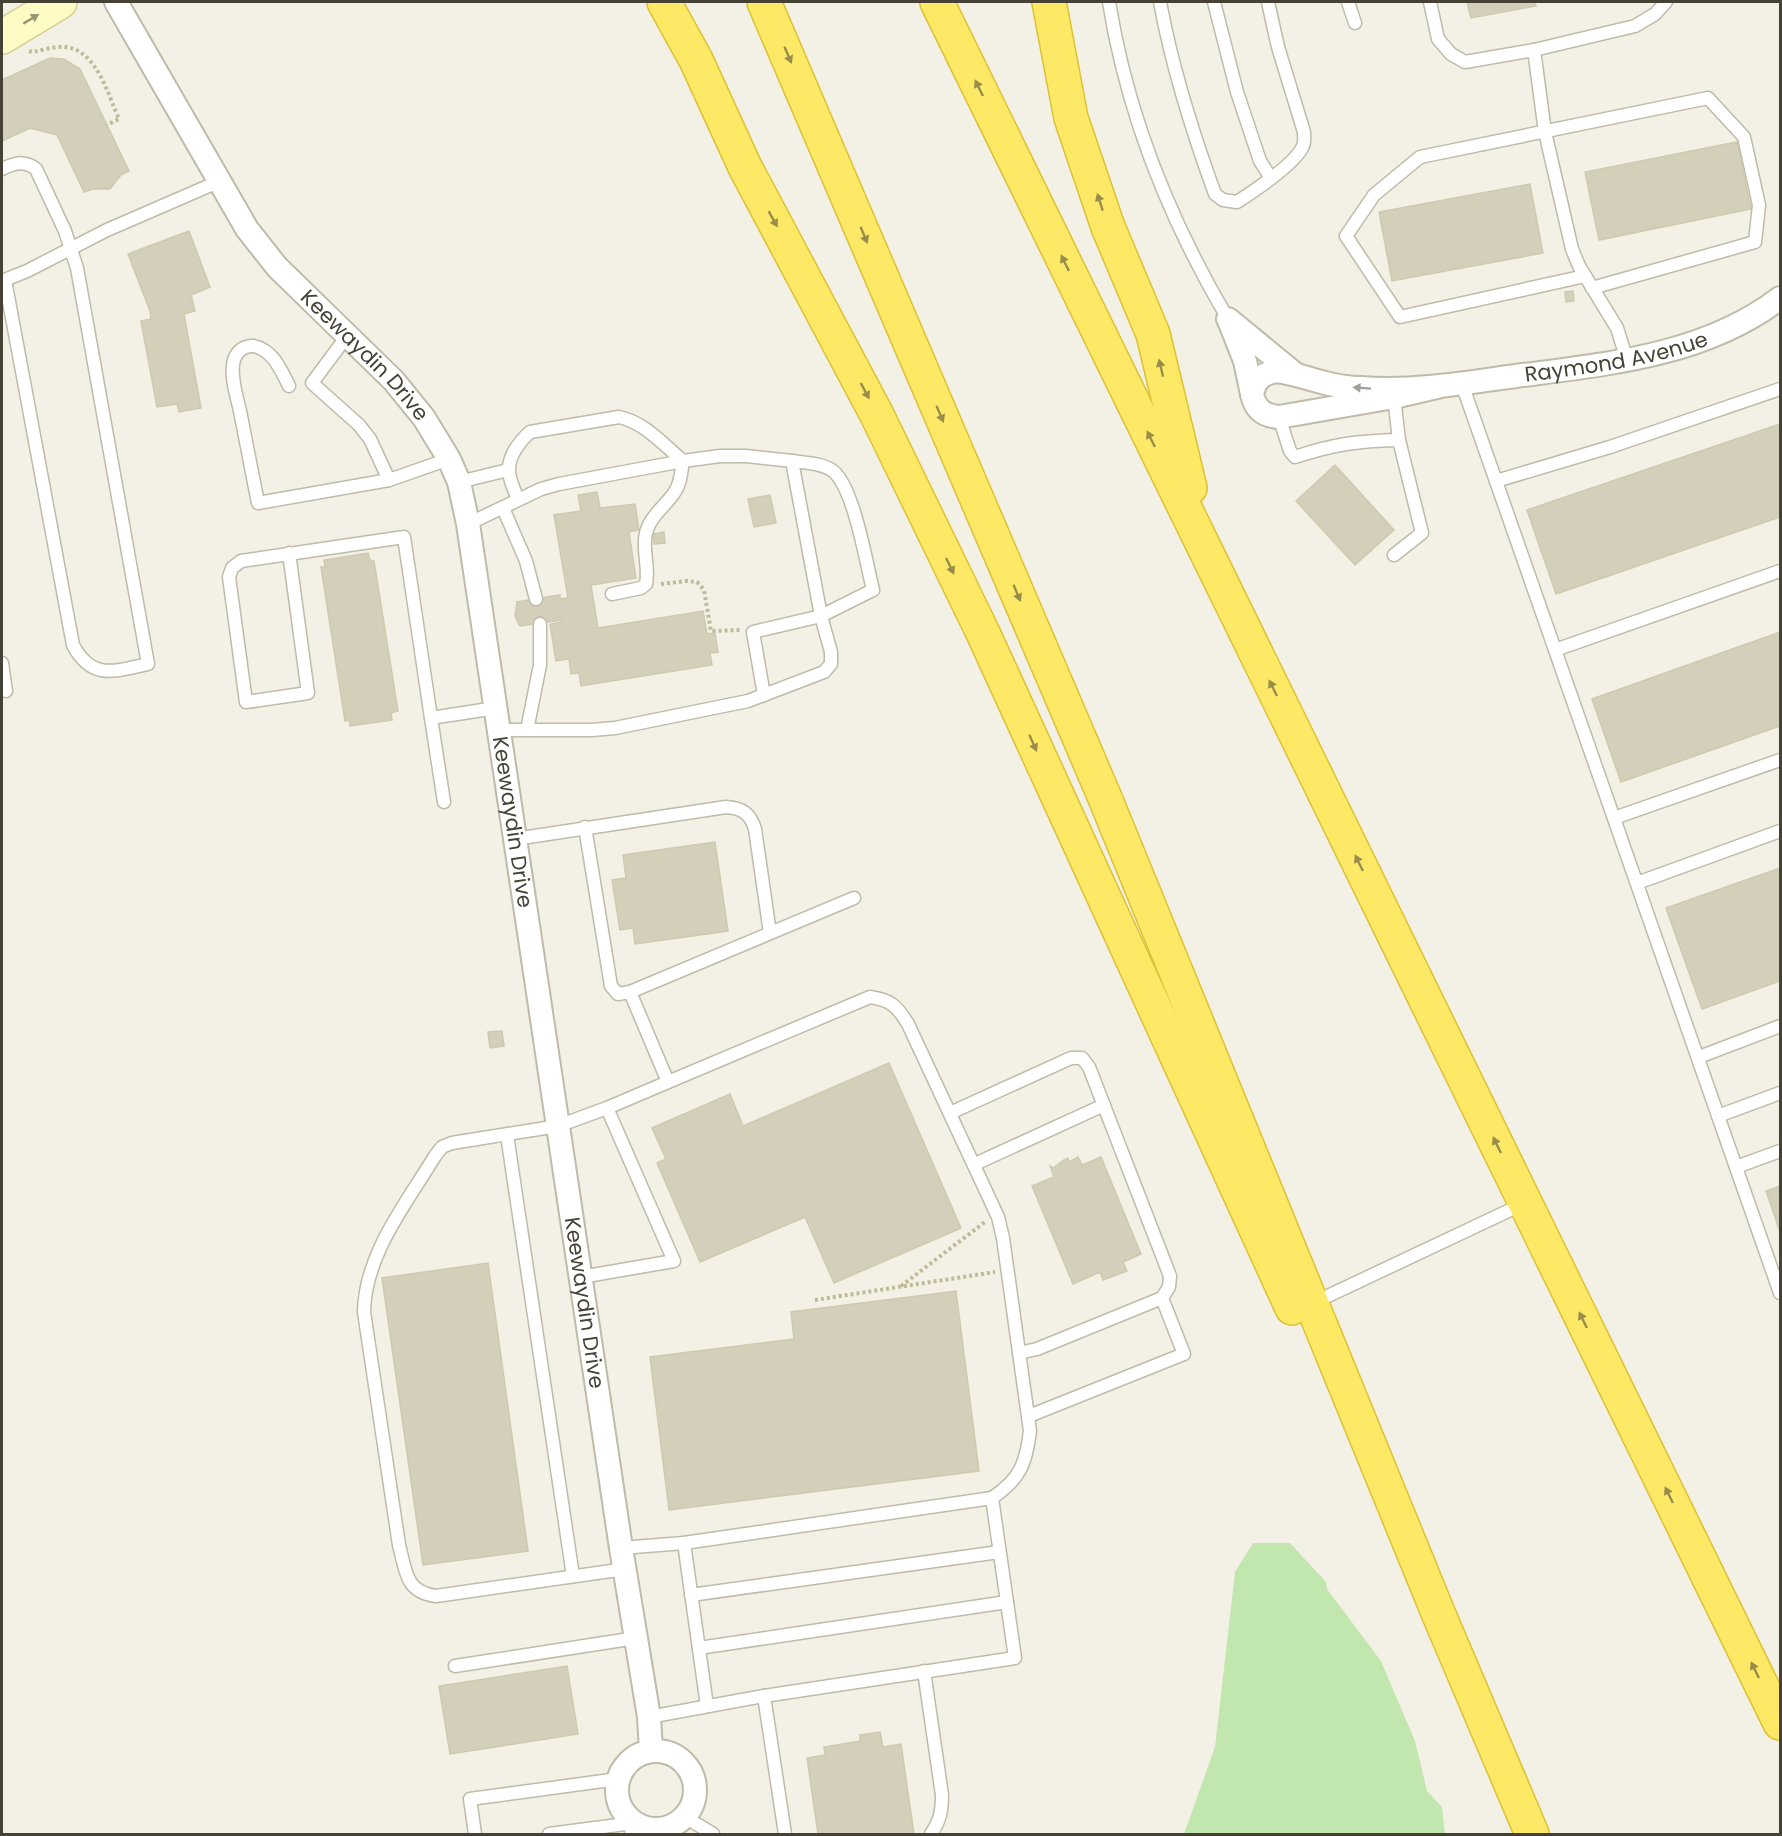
<svg xmlns="http://www.w3.org/2000/svg" width="1782" height="1836" font-family="Poppins,sans-serif">
	<style>
		.green { fill: #c2e7ae }
		.building { fill: #d4cfbb; stroke: #cfc9ae; stroke-width: 1.5 }
		.lines { fill: none; stroke-linecap: round; stroke-linejoin: round }
		.service-casing { stroke: #bebba8; stroke-width: 15 }
		.minor-casing { stroke: #bebba8; stroke-width: 26 }
		.secondary-casing { stroke: #d3cf95; stroke-width: 36 }
		.motorway-casing { stroke: #ddc135; stroke-width: 36 }
		.path { stroke: #c0ba99; stroke-width: 4; stroke-dasharray: 3 3; stroke-linecap: butt }
		.service { stroke: #fff; stroke-width: 12 }
		.minor { stroke: #fff; stroke-width: 22 }
		.secondary { stroke: #fefcc4; stroke-width: 33 }
		.motorway { stroke: #fde966; stroke-width: 33 }
		.oneway { fill: #989675 }
		.oneway2 { fill: #988d4b }
		.oneway3 { fill: #a2a09a }
		.labels { text-anchor: middle; stroke-width: 6; stroke-linejoin: round; paint-order: stroke }
		.street-label { font-size: 21px; fill: #454235; stroke: #fff }
	</style>
	<rect width="100%" height="100%" fill="#f3f1e5"/>
	<path class="green" d="M1253,1543H1290L1326,1582L1327,1589L1381,1661L1415,1741L1427,1791L1442,1807L1445,1834H1184L1215,1747L1235,1572Z"/>
	<g class="building">
		<path d="M1467,2H1540H1535L1536,6L1471,18Z"/>
		<path d="M50,58L64,59L80,69L129,171L121,175L110,189H93L84,192L57,135L30,128L2,141V80Z"/>
		<path d="M1737,142L1751,209L1599,240L1585,172Z"/>
		<path d="M1530,184L1543,253L1392,281L1379,212Z"/>
		<path d="M189,231L210,287L191,295L195,311L184,314L201,408L179,412L177,404L157,407L141,321L151,319L150,311L128,254Z"/>
		<path d="M1573,291L1574,301L1566,302L1565,292Z"/>
		<path d="M1780,424V517L1556,594L1527,510Z"/>
		<path d="M1335,465L1394,530L1355,565L1296,501Z"/>
		<path d="M597,492L600,508L635,504L639,530L629,532L636,578L591,585L598,628L703,611L707,634L715,633L718,652L710,653L712,665L581,686L579,673L571,674L569,659L556,661L550,624L562,622V620L520,626L518,623L515,616L517,602L560,595V599L568,598L554,515L581,511L578,495Z"/>
		<path d="M770,495L776,523L754,527L748,499Z"/>
		<path d="M664,532L665,543L654,544L653,534Z"/>
		<path d="M368,553L370,560L374,561L398,711L391,713L392,720L350,726L349,720L345,721L321,567H325L324,560Z"/>
		<path d="M1780,632V726L1621,782L1592,699Z"/>
		<path d="M715,842L728,931L635,944L633,928L620,930L612,880L626,878L623,855Z"/>
		<path d="M1780,868V981L1702,1009L1666,908Z"/>
		<path d="M502,1031L504,1046L490,1048L488,1032Z"/>
		<path d="M889,1063L961,1228L834,1283L805,1217L700,1262L657,1163L666,1159L652,1128L730,1094L743,1126Z"/>
		<path d="M1078,1157L1082,1165L1101,1157L1141,1254L1123,1262L1127,1271L1103,1280L1100,1272L1073,1284L1032,1186L1054,1177L1050,1166L1053,1168L1064,1160L1068,1158L1069,1162Z"/>
		<path d="M1780,1186V1232L1766,1191Z"/>
		<path d="M488,1263L528,1551L423,1565L382,1278Z"/>
		<path d="M956,1291L979,1471L669,1510L650,1357L794,1339L791,1312Z"/>
		<path d="M567,1666L578,1734L450,1754L439,1686Z"/>
		<path d="M880,1732L883,1747L901,1744L914,1834H818L807,1758L825,1755L824,1747L860,1741V1735Z"/>
	</g>
	<g class="lines">
		<g class="service-casing">
			<g id="service">
				<path d="M1109,2C1127,114 1170,221 1228,319"/>
				<path d="M1160,2C1172,67 1192,131 1215,194L1223,200L1237,202C1254,191 1296,163 1303,146C1305,142 1304,137 1304,132L1278,47L1268,2"/>
				<path d="M1214,2L1237,92L1260,161L1271,178"/>
				<path d="M1348,2L1355,23"/>
				<path d="M1430,2L1438,39L1451,54L1465,62L1534,50L1635,26L1655,14L1666,2"/>
				<path d="M1534,50L1545,132L1572,249L1579,266L1617,328L1627,360"/>
				<path d="M2,169C14,163 24,160 36,169L65,231L77,268L148,664C115,671 92,681 73,645L5,280"/>
				<path d="M1585,276L1400,317L1346,236L1374,195L1420,157L1708,98L1744,137L1759,205L1755,242L1592,288"/>
				<path d="M2,281L27,271L107,230L220,181"/>
				<path d="M347,336L312,383L359,425L370,439L389,480"/>
				<path d="M1462,384L1780,1293"/>
				<path d="M289,386C281,370 273,350 254,346C242,345 234,354 233,365C231,380 237,397 240,411C246,442 252,472 258,503L389,480L449,459"/>
				<path d="M1394,397L1399,440L1422,533L1394,555"/>
				<path d="M1279,417L1290,451L1295,457C1334,444 1358,441 1399,440"/>
				<path d="M1496,481L1610,447L1780,389"/>
				<path d="M459,482L508,470"/>
				<path d="M518,500C515,491 509,480 509,471C508,456 520,441 530,432L619,417C644,422 664,445 683,461C681,472 681,484 674,493C666,505 653,514 648,527C640,545 650,566 646,584L641,588L612,594"/>
				<path d="M503,508L526,561L536,599"/>
				<path d="M468,524L541,489L559,484L683,461L720,456H746L792,461L821,616L831,652V664L824,672L748,701L615,728L592,730H499"/>
				<path d="M289,553L308,693L246,702L229,577L232,568L241,561L404,537L431,718L496,708"/>
				<path d="M1555,650L1780,571"/>
				<path d="M2,663L6,691"/>
				<path d="M764,695L753,632L821,616L873,590C866,562 854,488 833,471C822,463 805,463 792,461"/>
				<path d="M431,718L444,802"/>
				<path d="M527,730L540,665V624"/>
				<path d="M1614,818L1780,760"/>
				<path d="M585,827L611,986L618,994L630,992L854,898"/>
				<path d="M515,839L726,807C742,808 750,813 755,829L770,933"/>
				<path d="M1637,883L1780,831"/>
				<path d="M1699,1057L1780,1026"/>
				<path d="M668,1082L870,997C891,1000 897,1006 908,1024L998,1217L1003,1238L1030,1431C1026,1464 1020,1479 992,1498"/>
				<path d="M950,1113L1071,1058H1082L1089,1067L1170,1276L1169,1287L1162,1298L1037,1349L1019,1353"/>
				<path d="M1718,1116L1780,1093"/>
				<path d="M507,1135L573,1576"/>
				<path d="M975,1164L1104,1105"/>
				<path d="M1736,1167L1780,1151"/>
				<path d="M581,1277L674,1261L607,1108"/>
				<path d="M1313,1303L1525,1203"/>
				<path d="M1029,1416L1184,1354L1162,1298"/>
				<path d="M621,1548L684,1543"/>
				<path d="M625,1569L436,1596C405,1592 406,1571 399,1545L364,1312C365,1254 406,1204 435,1156L442,1147L452,1143L558,1126L607,1108L668,1082L630,992"/>
				<path d="M691,1595L999,1552"/>
				<path d="M699,1648L1007,1602"/>
				<path d="M455,1666L636,1638"/>
				<path d="M924,1671L942,1795C942,1811 940,1821 931,1834"/>
				<path d="M764,1696L785,1834"/>
				<path d="M649,1717L764,1696L1015,1658L992,1498L684,1543L707,1706"/>
				<path d="M685,1817L713,1834"/>
				<path d="M475,1834L470,1799L618,1779"/>
				<path d="M549,1834L633,1823L631,1834"/>
			</g>
		</g>
		<g class="minor-casing">
			<g id="minor">
				<path id="s1" d="M116,2L247,229L277,267L394,381L424,418L449,459L459,482L468,524L621,1548L649,1717L651,1751"/>
				<path d="M1228,319L1295,374"/>
				<path d="M1230,323L1245,361L1252,394"/>
				<path id="s2" d="M1441,386L1394,397L1279,417C1264,416 1255,409 1252,394C1255,380 1262,373 1277,371C1293,373 1309,379 1325,383C1337,386 1349,388 1361,388C1413,392 1465,383 1516,376C1607,364 1704,356 1780,298"/>
				<circle cx="656" cy="1790" r="39"/>
			</g>
		</g>
		<g class="secondary-casing">
			<path id="secondary" d="M2,37L60,2"/>
		</g>
		<g class="motorway-casing">
			<g id="motorway">
				<path d="M664,2L696,60L745,167L877,415L983,633L1292,1308"/>
				<path d="M764,2L1105,798L1439,1615L1532,1834"/>
				<path d="M937,2L1780,1723"/>
				<path d="M1049,2L1071,118L1108,227L1153,334L1190,488"/>
			</g>
		</g>
		<g class="path">
			<path d="M29,51L33,52C43,50 55,46 65,47C97,50 108,95 119,119L107,125"/>
			<path d="M661,584L687,581L697,582L704,590L711,631L740,630"/>
			<path d="M901,1286L985,1222"/>
			<path d="M815,1300L995,1272"/>
		</g>
		<use href="#service" class="service"/>
		<use href="#minor" class="minor"/>
		<use href="#secondary" class="secondary"/>
		<use href="#motorway" class="motorway"/>
	</g>
	<defs><path id="oneway-solid" d="M-6-.8H1V-3.2L6.5 0L1 3.2V.8H-6Z" transform="scale(1.5)"/></defs>
	<use class="oneway" href="#oneway-solid" transform="translate(31 19) rotate(-31)"/>
	<g class="oneway2">
		<use href="#oneway-solid" transform="translate(788 55) rotate(67)"/>
		<use href="#oneway-solid" transform="translate(979 88) rotate(-116)"/>
		<use href="#oneway-solid" transform="translate(1100 202) rotate(-108)"/>
		<use href="#oneway-solid" transform="translate(773 219) rotate(61)"/>
		<use href="#oneway-solid" transform="translate(864 235) rotate(67)"/>
		<use href="#oneway-solid" transform="translate(1065 263) rotate(-116)"/>
		<use href="#oneway-solid" transform="translate(1161 368) rotate(-103)"/>
		<use href="#oneway-solid" transform="translate(865 391) rotate(62)"/>
		<use href="#oneway-solid" transform="translate(940 414) rotate(67)"/>
		<use href="#oneway-solid" transform="translate(1151 439) rotate(-116)"/>
		<use href="#oneway-solid" transform="translate(950 566) rotate(64)"/>
		<use href="#oneway-solid" transform="translate(1017 593) rotate(67)"/>
		<use href="#oneway-solid" transform="translate(1273 688) rotate(-116)"/>
		<use href="#oneway-solid" transform="translate(1033 743) rotate(66)"/>
		<use href="#oneway-solid" transform="translate(1359 863) rotate(-116)"/>
		<use href="#oneway-solid" transform="translate(1497 1145) rotate(-116)"/>
		<use href="#oneway-solid" transform="translate(1583 1320) rotate(-116)"/>
		<use href="#oneway-solid" transform="translate(1669 1495) rotate(-116)"/>
		<use href="#oneway-solid" transform="translate(1755 1670) rotate(-116)"/>
	</g>
	<use class="oneway3" href="#oneway-solid" transform="translate(1362 388) rotate(-176)"/>
	<g class="labels">
		<g class="street-label">
			<text dy="7" stroke="none"><textPath href="#s2" startOffset="584">Raymond Avenue</textPath></text>
			<text dy="7" stroke="none"><textPath href="#s1" startOffset="435">Keewaydin Drive</textPath></text>
			<text dy="7" stroke="none"><textPath href="#s1" startOffset="939">Keewaydin Drive</textPath></text>
			<text dy="7" stroke="none"><textPath href="#s1" startOffset="1425">Keewaydin Drive</textPath></text>
		</g>
	</g>
	<rect width="1782" height="1836" fill="none" stroke="#454235" stroke-width="6"/>
</svg>
